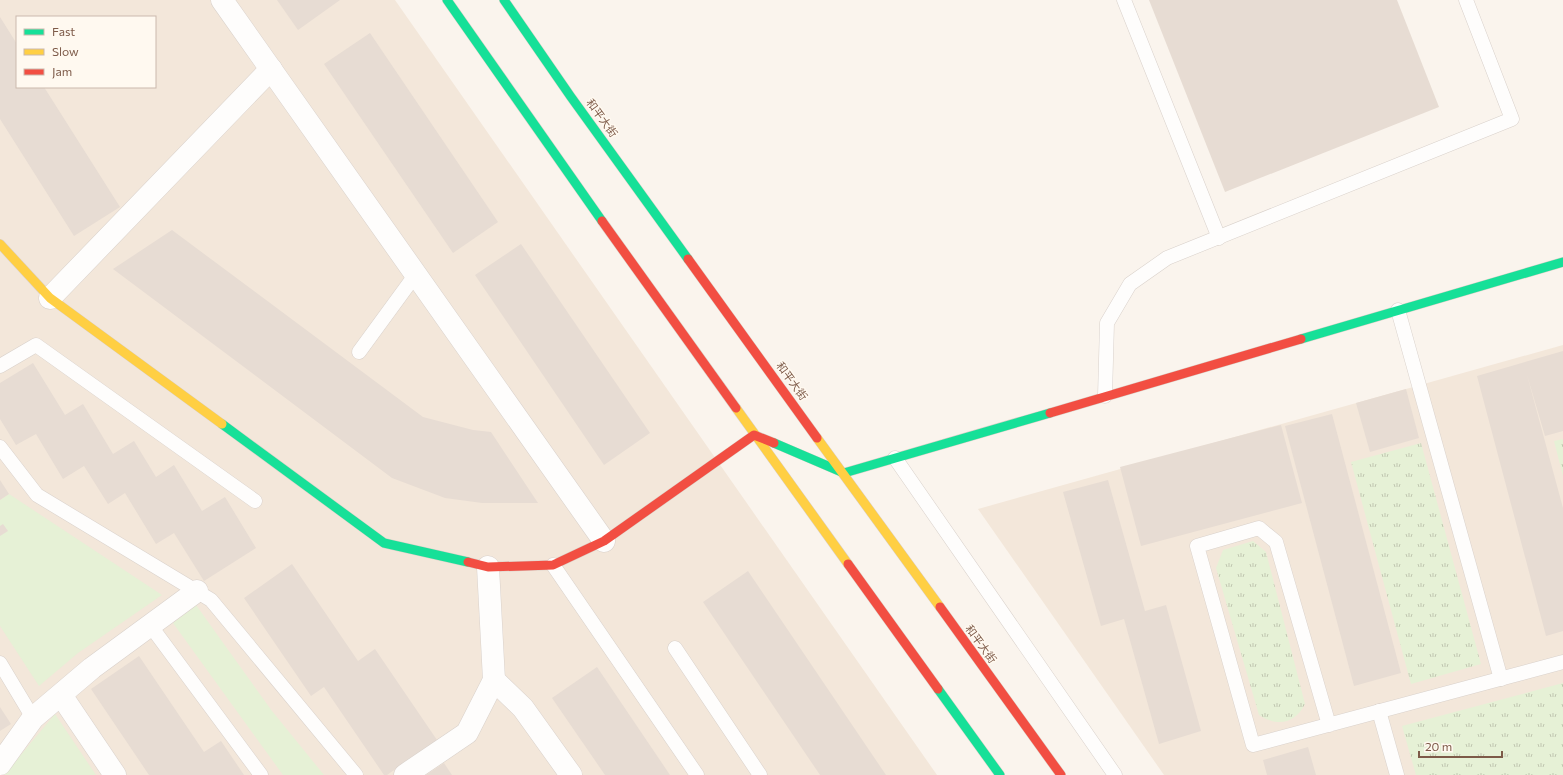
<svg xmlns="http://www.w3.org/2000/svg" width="1563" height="775" font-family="Commissioner,'Noto Sans SC',sans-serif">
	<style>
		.residential { fill: #f3e7da; fill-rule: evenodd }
		.grass { fill: #e6f1d6 }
		.park { fill: url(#park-tufts) }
		.building { fill: #e7dcd3 }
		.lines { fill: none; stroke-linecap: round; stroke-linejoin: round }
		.lane-casing { stroke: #d9d1cb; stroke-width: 15 }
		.street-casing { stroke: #d9d1cb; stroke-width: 23 }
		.fast-casing { stroke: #dad0c8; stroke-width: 10 }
		.slow-casing { stroke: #dad0c8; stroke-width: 10 }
		.jam-casing { stroke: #dad0c8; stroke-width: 10 }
		.lane { stroke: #fefdfc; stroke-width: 14 }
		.street { stroke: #fefdfc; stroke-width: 22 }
		.fast { stroke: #16e098; stroke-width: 9 }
		.slow { stroke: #ffcf43; stroke-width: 9 }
		.jam { stroke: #f24e42; stroke-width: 9 }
		.labels { text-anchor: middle; stroke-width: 3; stroke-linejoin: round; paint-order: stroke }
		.street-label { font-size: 11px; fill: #7d5a48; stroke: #fff9f0 }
	</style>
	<defs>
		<pattern id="park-tufts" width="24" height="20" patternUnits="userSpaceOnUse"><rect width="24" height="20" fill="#e6f1d6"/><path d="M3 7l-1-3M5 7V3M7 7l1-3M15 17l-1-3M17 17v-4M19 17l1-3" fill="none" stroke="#c0c6b0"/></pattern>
	</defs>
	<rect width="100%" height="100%" fill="#faf4ed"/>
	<g class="residential">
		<path d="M0,0H395L937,775H0ZM17,17H155V87H17Z"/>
		<path d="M1563,345V775H1164L978,509Z"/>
	</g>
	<g class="grass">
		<path d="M9,494L162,595L78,653L39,686L0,626V500Z"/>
		<path d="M196,605L272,711L324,775H283L173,623Z"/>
		<path d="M55,714L96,775H4Z"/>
	</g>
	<g class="park">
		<path d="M1563,439V476L1554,441Z"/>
		<path d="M1421,443L1481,664L1411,684L1351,462Z"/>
		<path d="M1253,541L1266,552L1305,704C1295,724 1277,727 1259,715L1216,568L1223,550Z"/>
		<path d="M1563,683V775H1416L1402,726Z"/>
	</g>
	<g class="building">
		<path d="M277,0H340L298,30Z"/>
		<path d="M1149,0H1397L1439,107L1225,192Z"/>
		<path d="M0,17L17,44V87H44L120,207L74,236L0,119Z"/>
		<path d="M370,33L498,222L453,253L324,64Z"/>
		<path d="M172,230L423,417L473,430L491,432L538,503H482L445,498L392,478L113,269Z"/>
		<path d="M521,244L650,433L604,465L475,275Z"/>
		<path d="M1563,351V431L1545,436L1527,375L1563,508V631L1546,636L1477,376Z"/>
		<path d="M33,363L65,415L83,404L113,454L134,441L156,477L174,465L202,511L225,497L256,548L204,581L174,533L156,544L125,493L108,504L84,466L63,479L36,434L16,445L0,419V383Z"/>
		<path d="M1406,389L1419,438L1370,452L1356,403Z"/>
		<path d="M1332,414L1401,673L1354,686L1285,426Z"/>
		<path d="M1281,425L1302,503L1141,546L1120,467Z"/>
		<path d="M0,480L9,494L0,500Z"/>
		<path d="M1108,480L1145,611L1166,605L1201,731L1159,744L1124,619L1101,626L1063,492Z"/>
		<path d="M3,524L8,531L0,536V526Z"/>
		<path d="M292,564L358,661L375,649L437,740L387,775H384L324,687L311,696L244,598Z"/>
		<path d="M748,571L886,775H820L703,602Z"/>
		<path d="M139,656L204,752L221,741L244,775H149L91,689Z"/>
		<path d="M597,667L670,775H605L552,698Z"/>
		<path d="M0,707L11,724L0,731Z"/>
		<path d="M1308,747L1316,775H1267L1263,760Z"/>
		<path d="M444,763L452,775H426Z"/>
	</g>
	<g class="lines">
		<g class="lane-casing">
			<g id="lane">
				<path d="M1124,0L1219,238"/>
				<path d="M1398,310L1501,679"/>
				<path d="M359,352L416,274"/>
				<path d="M0,366L36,345L255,501"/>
				<path d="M1105,396L1107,323L1130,284L1167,258L1512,119L1466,0"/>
				<path d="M0,447L37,495L211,600L356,775"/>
				<path d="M895,458L1115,775"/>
				<path d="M553,565L697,775"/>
				<path d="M150,625L261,775"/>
				<path d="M675,648L760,775"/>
				<path d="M0,663L33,718"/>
				<path d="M1379,711L1397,775"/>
				<path d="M1329,725L1276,542L1259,528L1197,546L1253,745C1357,717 1460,690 1563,662"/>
			</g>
		</g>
		<g class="street-casing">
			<g id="street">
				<path d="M222,0L604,541"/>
				<path d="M50,298L271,69"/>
				<path d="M494,680L523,708L571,775"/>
				<path d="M61,695L115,775"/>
				<path d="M0,764L33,718L92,668L197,591"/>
				<path d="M405,775L467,733L494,680L488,567"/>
			</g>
		</g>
		<g class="fast-casing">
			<g id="fast">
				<path d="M447,0L602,221"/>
				<path d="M504,0L571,97L688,259"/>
				<path d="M1301,339L1563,262"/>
				<path d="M222,424L384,543L468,562"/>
				<path d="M774,443L844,473L1050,413"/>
				<path d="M938,689L1000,775"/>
			</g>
		</g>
		<g class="slow-casing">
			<g id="slow">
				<path d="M0,244L50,298L222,424"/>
				<path d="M736,408L848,564"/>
				<path d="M817,438L940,607"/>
			</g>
		</g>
		<g class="jam-casing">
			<g id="jam">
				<path d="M602,221L736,408"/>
				<path d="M688,259L817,438"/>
				<path d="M1050,413L1301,339"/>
				<path d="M468,562L488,567L553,565L604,541L754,435L774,443"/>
				<path d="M848,564L938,689"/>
				<path d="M940,607L1061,775"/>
			</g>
		</g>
		<use href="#lane" class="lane"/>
		<use href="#street" class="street"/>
		<use href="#fast" class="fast"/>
		<use href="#slow" class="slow"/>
		<use href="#jam" class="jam"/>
	</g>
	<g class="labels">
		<g class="street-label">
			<text transform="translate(602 118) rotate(54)" y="4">和平大街</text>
			<text transform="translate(792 381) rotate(54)" y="4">和平大街</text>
			<text transform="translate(981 644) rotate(54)" y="4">和平大街</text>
		</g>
	</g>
	<rect x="16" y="16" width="140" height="72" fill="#fff9f0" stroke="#cbb9ad"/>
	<rect x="24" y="29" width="20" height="6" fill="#16e098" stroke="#cbb9ad"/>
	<text x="52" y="36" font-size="12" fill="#7d5a48">Fast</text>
	<rect x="24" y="49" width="20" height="6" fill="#ffcf43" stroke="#cbb9ad"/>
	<text x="52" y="56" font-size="12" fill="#7d5a48">Slow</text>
	<rect x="24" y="69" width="20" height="6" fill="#f24e42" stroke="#cbb9ad"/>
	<text x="52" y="76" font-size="12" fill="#7d5a48">Jam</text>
	<path d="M1419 751v6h83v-6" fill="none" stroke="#7d5a48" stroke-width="2"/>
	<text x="1425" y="751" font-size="12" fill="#7d5a48" stroke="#fff9f0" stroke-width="3" paint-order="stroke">20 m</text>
</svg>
